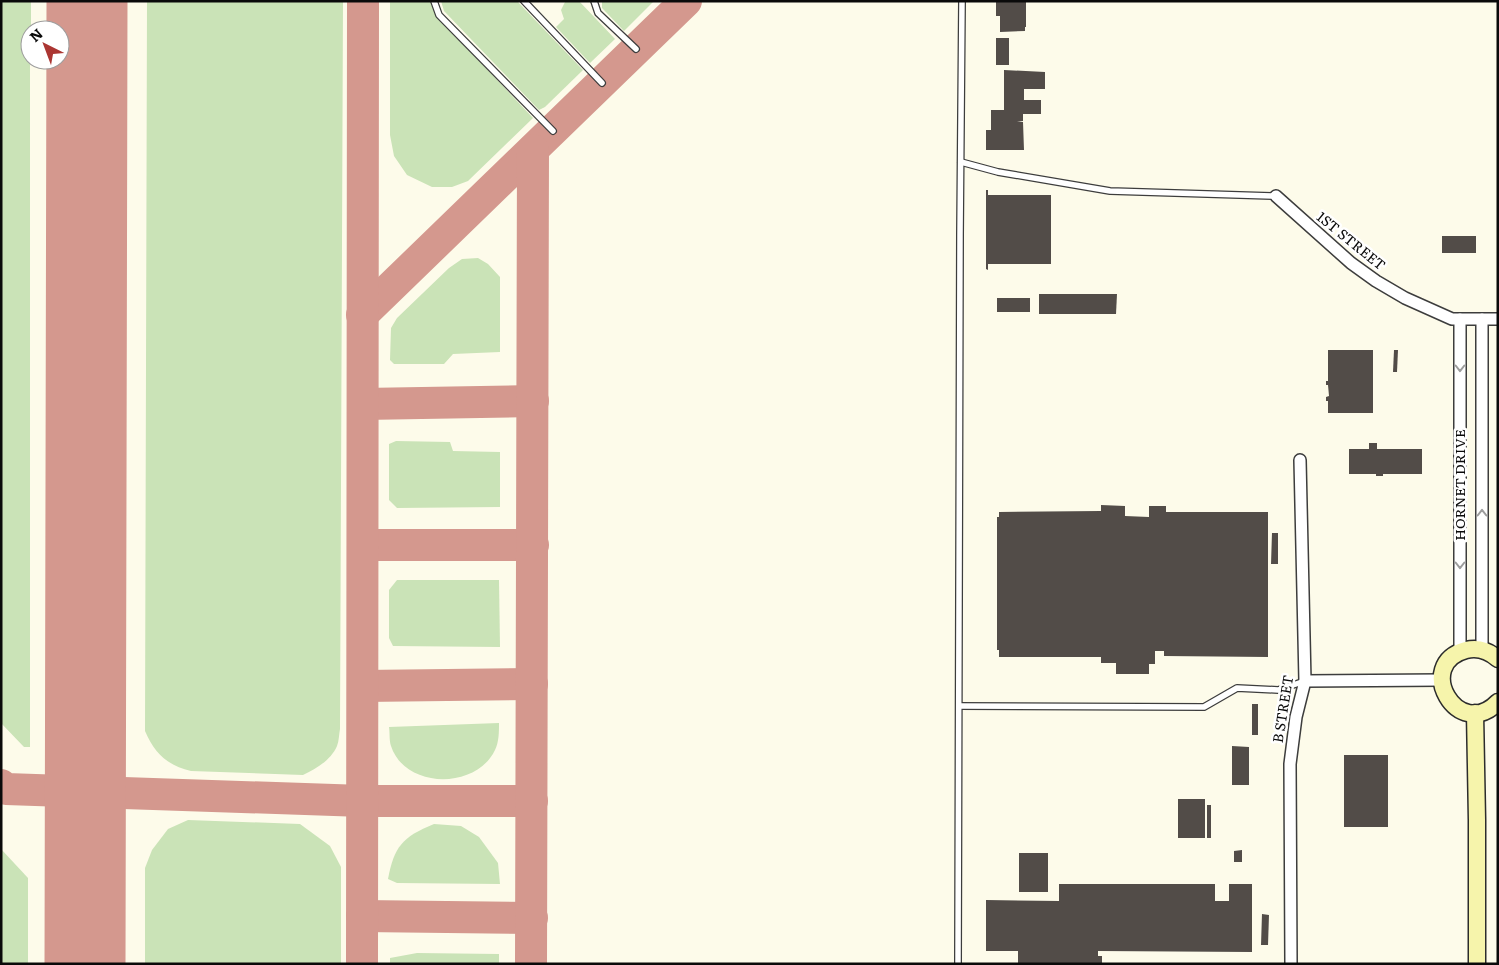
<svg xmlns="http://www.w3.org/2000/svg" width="1499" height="965" font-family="Literata,serif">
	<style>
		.green { fill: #cae3b7 }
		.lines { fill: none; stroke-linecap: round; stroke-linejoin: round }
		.taxiway { stroke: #d4988e; stroke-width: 32 }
		.runway { stroke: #d4988e; stroke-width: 81 }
		.building { fill: #524c48 }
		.lane-casing { stroke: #3d3d3d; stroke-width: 8 }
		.street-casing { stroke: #3d3d3d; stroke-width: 14 }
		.secondary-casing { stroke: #2c2c2c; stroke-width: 19 }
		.lane { stroke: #fff; stroke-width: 5.5 }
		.street { stroke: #fff; stroke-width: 11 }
		.secondary { stroke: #f6f4ab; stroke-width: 16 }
		.oneway { stroke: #9d9d9d }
		.labels { text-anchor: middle; stroke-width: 5; stroke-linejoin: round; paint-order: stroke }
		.street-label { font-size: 14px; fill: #0a0a0a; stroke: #fff }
	</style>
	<rect width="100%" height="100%" fill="#fdfbea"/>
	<g class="green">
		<path d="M1,1H31V30H30V747H24L1,723Z"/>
		<path d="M147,1H343L340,729C339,734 339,741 337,746C331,760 316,769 303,775L191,771C167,765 155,754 145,731Z"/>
		<path d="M390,1H430L435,14L533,118L468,181L452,187H432L407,175L394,156L390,135Z"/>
		<path d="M441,1H517L583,70L545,107L539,110L444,11Z"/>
		<path d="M579,1L615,39L590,63L556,27L564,19L561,10L565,2Z"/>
		<path d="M602,1H654L624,31L602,8Z"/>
		<path d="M478,258L488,264L500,277V352L453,354L444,364H394L390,360L391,328L397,318L449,268L462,259Z"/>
		<path d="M396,441L450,442L453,451L500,452V507L397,508L389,500V444Z"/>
		<path d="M397,580H499L500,647L393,646L389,638V590Z"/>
		<path d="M499,723C499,732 499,742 495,750C476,790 405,789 391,746C389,740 390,733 389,727Z"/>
		<path d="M188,820L300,824L330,846L341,867V964H145V868L152,850L168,829Z"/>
		<path d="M434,824L461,826L479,837L498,863L500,884L397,883L388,879C394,847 402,837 434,824Z"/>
		<path d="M1,849L28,878V964H1Z"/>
		<path d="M417,953L499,954V964H390V958Z"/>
	</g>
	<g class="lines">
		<g class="taxiway">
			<path d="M362,315L686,1"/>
			<path d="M363,404L533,401"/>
			<path d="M363,545H533"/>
			<path d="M363,686L532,684"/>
			<path d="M1,785L6,789L363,801H532"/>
			<path d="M362,916L532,918"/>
			<path d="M362,964L363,1"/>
			<path d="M531,964L533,150"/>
		</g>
		<path class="runway" d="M85,964L87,1"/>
	</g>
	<g class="building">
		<path d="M996,1H1026V27H1025V31L1000,32V16H996Z"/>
		<rect x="996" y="38" width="13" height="27"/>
		<path d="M1004,70L1045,72V89H1024V100H1041V114H1023V121H1017L1023,122L1024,150H986V130H991V110H1004Z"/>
		<path d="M986,190H988V195H1051V264H988V270L986,269Z"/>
		<rect x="1442" y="236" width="34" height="17"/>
		<path d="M1039,294H1117L1116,314H1039Z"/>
		<rect x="997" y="298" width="33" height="14"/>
		<path d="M1328,350H1373V413H1328V401H1326V397L1329,396L1328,385H1326V381H1328Z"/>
		<path d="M1394,350H1398L1397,372H1393Z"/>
		<path d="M1369,443H1377V449H1422V474H1383V476H1376V474H1349V449H1369Z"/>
		<path d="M1101,505L1125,506V516L1149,517V506H1166V512H1268V657L1164,656V651H1155V664H1149V674H1116V663H1101V657H999V650H997V517H999V512L1101,511Z"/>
		<path d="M1272,533H1278V564H1271Z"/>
		<rect x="1252" y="704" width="6" height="31"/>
		<path d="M1232,746L1249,747V785H1232Z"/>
		<rect x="1344" y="755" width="44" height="72"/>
		<rect x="1178" y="799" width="27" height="39"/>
		<rect x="1207" y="805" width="4" height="33"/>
		<path d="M1242,850V862H1234V851Z"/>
		<rect x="1019" y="853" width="29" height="39"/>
		<path d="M1059,884H1215V901H1229V884H1252V952L1098,951V956H1102V964H1018V951H986V900L1059,901Z"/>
		<path d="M1262,914L1269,915L1268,945H1261Z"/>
	</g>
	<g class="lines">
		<g class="lane-casing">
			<g id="lane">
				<path d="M434,1L439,15L553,131"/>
				<path d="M524,1L602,83"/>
				<path d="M594,1L598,13L636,49"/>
				<path d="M961,162L998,172L1110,191L1276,196"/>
				<path d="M959,706L1204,707L1237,688L1278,690L1305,681"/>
				<path d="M958,964L960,234L962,1"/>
			</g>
		</g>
		<g class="street-casing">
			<g id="street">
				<path d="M1276,196L1351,263L1376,281L1405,298L1452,319H1498"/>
				<path d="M1460,319V651"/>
				<path d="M1482,649V319"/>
				<path d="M1305,681L1441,680"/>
				<path d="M1291,964L1290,764L1296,717L1305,681L1300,460"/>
			</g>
		</g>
		<g class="secondary-casing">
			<g id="secondary">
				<path d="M1498,659C1489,651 1478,647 1466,650C1413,664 1458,743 1498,702"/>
				<path d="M1475,713L1477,820V964"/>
			</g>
		</g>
		<use href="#lane" class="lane"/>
		<use href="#street" class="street"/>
		<use href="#secondary" class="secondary"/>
	</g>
	<defs><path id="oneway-chevron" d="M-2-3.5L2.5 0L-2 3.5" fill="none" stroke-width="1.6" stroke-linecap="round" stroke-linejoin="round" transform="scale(1.25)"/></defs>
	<g class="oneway">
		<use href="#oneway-chevron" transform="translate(1460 368) rotate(90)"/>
		<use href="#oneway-chevron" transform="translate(1482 513) rotate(-90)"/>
		<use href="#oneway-chevron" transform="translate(1460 565) rotate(90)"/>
	</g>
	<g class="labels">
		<g class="street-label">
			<text transform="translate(1351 241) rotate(39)" y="5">1ST STREET</text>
			<text transform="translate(1460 485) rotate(-90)" y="5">HORNET DRIVE</text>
			<text transform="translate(1283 709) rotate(-81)" y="5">B STREET</text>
		</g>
	</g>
	<rect width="1499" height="965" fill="none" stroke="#0a0a0a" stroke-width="5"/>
	<g transform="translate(45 45) rotate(318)"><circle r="24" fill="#ffffff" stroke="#9d9d9d"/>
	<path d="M0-4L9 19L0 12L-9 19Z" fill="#ab3632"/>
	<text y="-8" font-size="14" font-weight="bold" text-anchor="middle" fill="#0a0a0a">N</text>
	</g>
</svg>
